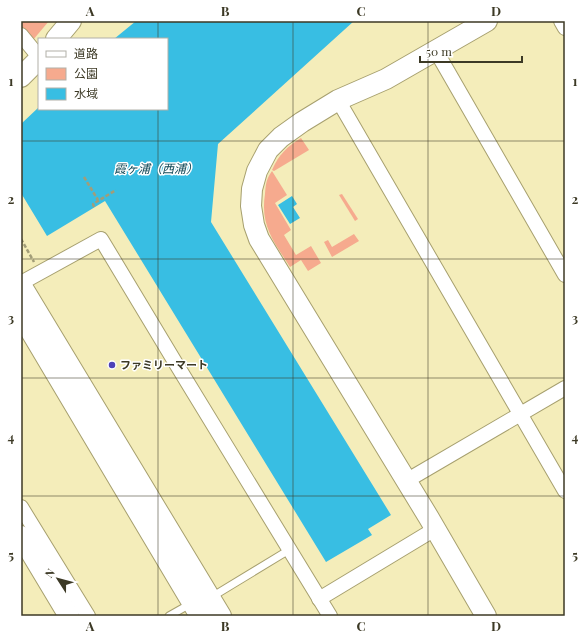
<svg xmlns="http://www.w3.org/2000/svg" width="586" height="637" font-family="'Playfair Display','Noto Sans JP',serif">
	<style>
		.green { fill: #f6aa8e }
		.water { fill: #38bee3 }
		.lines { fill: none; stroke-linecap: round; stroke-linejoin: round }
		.lane-casing { stroke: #a7a06f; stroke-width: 9 }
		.street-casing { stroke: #a7a06f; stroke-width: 16 }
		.secondary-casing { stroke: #a7a06f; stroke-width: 22 }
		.path { stroke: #a29d78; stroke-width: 2.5; stroke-dasharray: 4 2; stroke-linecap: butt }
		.lane { stroke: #fff; stroke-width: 7 }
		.street { stroke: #fff; stroke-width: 14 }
		.secondary { stroke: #fff; stroke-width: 20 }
		.grid { fill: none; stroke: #3c3925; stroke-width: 1; stroke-opacity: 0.55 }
		.poi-dot { fill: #4d41b8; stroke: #fff; stroke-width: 1.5 }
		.labels { text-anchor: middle; stroke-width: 3; stroke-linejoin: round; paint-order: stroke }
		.poi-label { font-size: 11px; font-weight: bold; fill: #3c3925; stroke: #fff; text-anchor: start }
		.water-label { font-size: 12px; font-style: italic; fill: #0f4756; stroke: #fff }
		.neatline { fill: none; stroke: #3c3925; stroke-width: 1.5 }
		.grid-label { font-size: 13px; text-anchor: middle; font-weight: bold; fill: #3c3925 }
	</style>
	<rect width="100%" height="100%" fill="#f4edba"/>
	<g class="green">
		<path d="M21,21H49L33,40L21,26Z"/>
		<path d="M301,138L309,150L274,171L272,170C279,154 287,147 301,138Z"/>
		<path d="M272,171L287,195L275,203L291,230L284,235L296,255L311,246L321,263L308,271L301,260L290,267C274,242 260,226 265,194C266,183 266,180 272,171Z"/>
		<path d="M342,194L358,219L355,221L339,195Z"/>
		<path d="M354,234L359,241L332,257L324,242L328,240L332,247Z"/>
	</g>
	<g class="water">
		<path d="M136,21H354L218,144L211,222L391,515L368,529L372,535L326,562L105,201L47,236L21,193V124L39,107V109H167V39H114Z"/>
		<path d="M292,196L297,204L293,207L300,218L290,224L278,205Z"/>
	</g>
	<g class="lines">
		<g class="lane-casing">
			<g id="lane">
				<path d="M210,598L289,550"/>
				<path d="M169,616L192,603"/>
			</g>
		</g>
		<g class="street-casing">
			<g id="street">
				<path d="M561,21L565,28"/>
				<path d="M21,35L39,57"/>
				<path d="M436,51L565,275"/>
				<path d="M338,100L565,491"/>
				<path d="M21,283L101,239L175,362L330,616"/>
				<path d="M406,481L565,388"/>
				<path d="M21,507L88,616"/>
				<path d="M319,599L435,529"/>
			</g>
		</g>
		<g class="secondary-casing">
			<g id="secondary">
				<path d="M56,39L71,21"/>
				<path d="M21,77L39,59"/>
				<path d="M21,285L221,616"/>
				<path d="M21,315L200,616"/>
				<path d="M21,536L69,616"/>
				<path d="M486,616L429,518L259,239L254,225L251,206L252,189L257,171L268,150L281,137L302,122L338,100L386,79L487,21"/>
			</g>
		</g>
		<g class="path">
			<path d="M84,177L98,200"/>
			<path d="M94,207L93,204L116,190"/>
			<path d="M21,239L34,262"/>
		</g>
		<use href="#lane" class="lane"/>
		<use href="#street" class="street"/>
		<use href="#secondary" class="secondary"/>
	</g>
	<path class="grid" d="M158,21V39M293,21V616M428,21V616M158,109V616M21,141H565M21,259H565M21,378H565M21,496H565"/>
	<circle class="poi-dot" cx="112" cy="365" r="4"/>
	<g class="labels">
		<g class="poi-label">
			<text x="120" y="369">ファミリーマート</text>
		</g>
		<g class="water-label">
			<text x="156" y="173">霞ヶ浦（西浦）</text>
		</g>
	</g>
	<rect width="586" height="637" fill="none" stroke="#ffffff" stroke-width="44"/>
	<rect x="38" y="38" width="130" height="72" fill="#ffffff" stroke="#b1b0a8"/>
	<rect x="46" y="51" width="20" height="6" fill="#ffffff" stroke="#b1b0a8"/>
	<text x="74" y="58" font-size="12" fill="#3c3925">道路</text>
	<rect x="46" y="68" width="20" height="12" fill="#f6aa8e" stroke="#b1b0a8"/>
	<text x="74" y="78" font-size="12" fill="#3c3925">公園</text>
	<rect x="46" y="88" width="20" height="12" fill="#38bee3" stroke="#b1b0a8"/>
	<text x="74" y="98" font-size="12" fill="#3c3925">水域</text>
	<g transform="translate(58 579) rotate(306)" stroke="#ffffff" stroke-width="3" paint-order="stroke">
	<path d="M0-3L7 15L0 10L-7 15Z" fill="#3c3925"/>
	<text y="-6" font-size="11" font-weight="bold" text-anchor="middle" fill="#3c3925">N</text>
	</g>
	<path d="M420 56v6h102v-6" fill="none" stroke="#3c3925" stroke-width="2"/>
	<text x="426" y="56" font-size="12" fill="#3c3925" stroke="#ffffff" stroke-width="3" paint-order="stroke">50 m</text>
	<rect x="22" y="22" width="542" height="593" class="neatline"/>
	<g class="grid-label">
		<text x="90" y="16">A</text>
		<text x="225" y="16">B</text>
		<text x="361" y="16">C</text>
		<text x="496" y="16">D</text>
		<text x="11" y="86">1</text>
		<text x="575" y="86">1</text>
		<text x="11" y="204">2</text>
		<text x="575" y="204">2</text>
		<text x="11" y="323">3</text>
		<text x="575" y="323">3</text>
		<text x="11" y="442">4</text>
		<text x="575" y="442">4</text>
		<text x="11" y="560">5</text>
		<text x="575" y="560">5</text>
		<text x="90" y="631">A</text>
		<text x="225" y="631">B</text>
		<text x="361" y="631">C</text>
		<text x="496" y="631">D</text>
	</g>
</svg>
